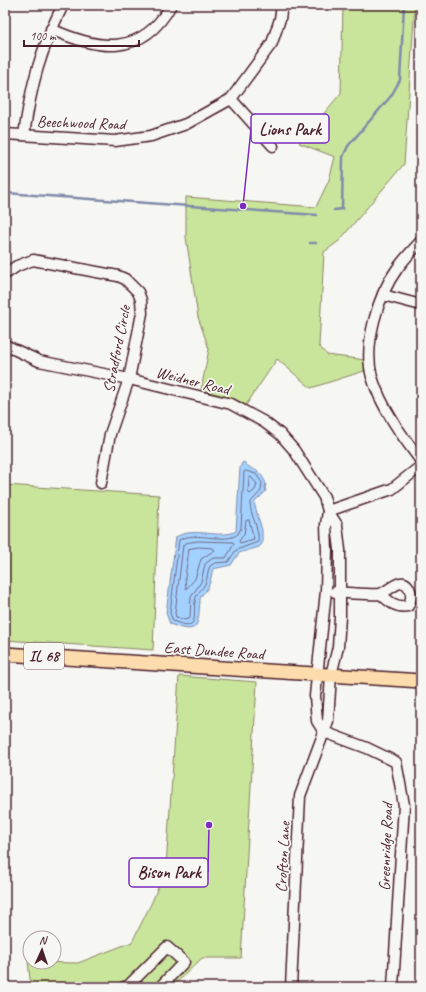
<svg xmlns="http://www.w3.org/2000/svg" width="426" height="992" font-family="Caveat,sans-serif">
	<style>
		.green { fill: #c9e59b; stroke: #8a8263 }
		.water { fill: #a3d1ff; stroke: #7f8aaa }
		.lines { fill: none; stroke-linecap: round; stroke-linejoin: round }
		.shore { stroke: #6e6680; stroke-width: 1 }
		.stream { stroke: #7f8aaa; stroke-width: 2.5 }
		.minor-casing { stroke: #4a1f2b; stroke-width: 13 }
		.major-casing { stroke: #4a1f2b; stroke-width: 16 }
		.minor { stroke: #f6f6f2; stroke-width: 10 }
		.major { stroke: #fcdcac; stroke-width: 13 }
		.labels { text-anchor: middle; stroke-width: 3.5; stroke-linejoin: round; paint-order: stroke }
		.shield { fill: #f6f6f2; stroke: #7e6067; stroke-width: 1 }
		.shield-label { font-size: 15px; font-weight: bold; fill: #4a1f2b }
		.street-label { font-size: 16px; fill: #4a1f2b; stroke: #f6f6f2 }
		.leader { fill: none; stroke: #7b2cbf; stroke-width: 1.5 }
		.callout-dot { fill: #7b2cbf; stroke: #f6f6f2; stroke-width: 1.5 }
		.callout { fill: #f6f6f2; stroke: #7b2cbf; stroke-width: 1.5 }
		.callout-label { font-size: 17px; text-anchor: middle; font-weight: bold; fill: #4a1f2b }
	</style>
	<rect width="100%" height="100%" fill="#f6f6f2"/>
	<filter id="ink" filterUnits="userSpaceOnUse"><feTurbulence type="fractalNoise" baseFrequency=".025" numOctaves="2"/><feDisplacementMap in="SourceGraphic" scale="8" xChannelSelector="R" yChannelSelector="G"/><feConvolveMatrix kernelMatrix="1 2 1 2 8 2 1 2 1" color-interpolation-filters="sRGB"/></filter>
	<g filter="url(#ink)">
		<g class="green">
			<path d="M343,5H415L404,164L339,241L324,252L319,346L327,355L366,360L364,371L311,388L277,359L246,405L235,399L201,390L209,349L198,317L186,237V197L316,207L329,180L335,157L299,143L341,93Z"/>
			<path d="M5,485L159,495L153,650L5,640Z"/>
			<path d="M179,676L257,682L241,958H202L172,987H31L28,962L78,963L132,942L152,902L166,867Z"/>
		</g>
		<path class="water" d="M244,462C253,473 259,466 266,484L265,488L266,491L254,503L262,530V544L259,547L239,553L231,565L213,569C211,575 211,581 208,587C206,592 200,595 200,600C198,625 200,636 170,624L166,613L176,537C194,526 222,540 236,531L240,468L242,463Z"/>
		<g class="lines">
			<g class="shore">
				<path d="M246,471L256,474L262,483L261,491L250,503C250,516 260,528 258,542L236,550L228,562L215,563L210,566C207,571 208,578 205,584C203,589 198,591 196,597C191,614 203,633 173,621L170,613L179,540C196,530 224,545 238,534L241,528L244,472Z"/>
				<path d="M251,477L257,484L255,490L250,494L248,492L249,479Z"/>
				<path d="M249,520L254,539L240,543L239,541L244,534L246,521Z"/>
				<path d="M198,541L233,542L234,544L226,558H213L205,564L201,582L191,597L190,618L185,620L176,617L175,613L183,545L186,543Z"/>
				<path d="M199,547L213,548L215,550L201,559L195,579L186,589L185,577L189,549Z"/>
			</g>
			<g class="stream">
				<path d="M5,193L317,215"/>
				<path d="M334,210L342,209L343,157L348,146L391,96L400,80L404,5"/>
				<path d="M310,243H316"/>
			</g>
			<g class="minor-casing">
				<g id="minor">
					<path d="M51,29C97,50 142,58 171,5"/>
					<path d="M231,99L273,146"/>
					<path d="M5,134L115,141L151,136L186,124L231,99L272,43L280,19L282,5"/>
					<path d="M24,135C31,85 40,51 63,5"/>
					<path d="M421,241C413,250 404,259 397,269C378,295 363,345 372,377C381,407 402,436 421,461"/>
					<path d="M5,274L17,266L33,260L118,276L125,279L138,292L141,300L142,313L129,379L110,434L101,483"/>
					<path d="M383,295L421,305"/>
					<path d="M5,345L39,361L129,379L231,404L264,422L280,434L294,450L324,497L328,511L337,525L340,550V617L338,647L331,675L328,721L324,732L317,721L315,696L326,591L327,551L326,525L328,511"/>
					<path d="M328,511L392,489L421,466"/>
					<path d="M335,592C349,593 365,595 379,594C389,593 405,569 411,594C412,598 410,602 408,606C396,608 389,602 381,594"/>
					<path d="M124,987L128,986L167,947L184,962L160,987"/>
					<path d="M291,987L300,796L324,732L367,748L396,762L404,805L393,987"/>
				</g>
			</g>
			<g class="major-casing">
				<path id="major" d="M5,654L421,681"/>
			</g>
			<use href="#minor" class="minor"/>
			<use href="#major" class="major"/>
		</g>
	</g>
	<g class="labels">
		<rect class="shield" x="24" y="643" width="40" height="26" rx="3"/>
		<g class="shield-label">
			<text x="44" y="661">IL 68</text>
		</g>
		<g class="street-label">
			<text transform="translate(81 122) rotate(2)" y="6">Beechwood Road</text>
			<text transform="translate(116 349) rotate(-79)" y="6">Stradford Circle</text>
			<text transform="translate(193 380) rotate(14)" y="6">Weidner Road</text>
			<text transform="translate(214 650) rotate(4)" y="6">East Dundee Road</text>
			<text transform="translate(385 847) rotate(-88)" y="6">Greenridge Road</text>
			<text transform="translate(282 857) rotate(-87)" y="6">Crofton Lane</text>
		</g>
	</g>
	<path class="leader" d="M243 206L251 129M209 825L208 872"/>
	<g class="callout-dot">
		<circle cx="243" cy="206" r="4"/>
		<circle cx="209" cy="825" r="4"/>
	</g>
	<g class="callout">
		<rect x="251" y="114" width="78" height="29" rx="4"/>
		<rect x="129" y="858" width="79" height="29" rx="4"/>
	</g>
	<g class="callout-label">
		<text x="290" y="135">Lions Park</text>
		<text x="169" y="878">Bison Park</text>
	</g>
	<rect width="426" height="992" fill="none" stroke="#f6f6f2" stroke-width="20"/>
	<rect x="10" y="10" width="406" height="972" fill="none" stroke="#4a1f2b" stroke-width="1.5" filter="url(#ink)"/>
	<g transform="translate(42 950) rotate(3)"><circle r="19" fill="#f6f6f2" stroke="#b1a0a2"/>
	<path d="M0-3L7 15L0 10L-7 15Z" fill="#4a1f2b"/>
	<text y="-6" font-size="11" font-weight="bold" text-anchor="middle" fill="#4a1f2b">N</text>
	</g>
	<path d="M24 40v6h115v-6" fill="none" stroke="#4a1f2b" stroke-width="2"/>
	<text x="30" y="40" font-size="12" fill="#4a1f2b" stroke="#f6f6f2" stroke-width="3" paint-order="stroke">100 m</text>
</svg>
